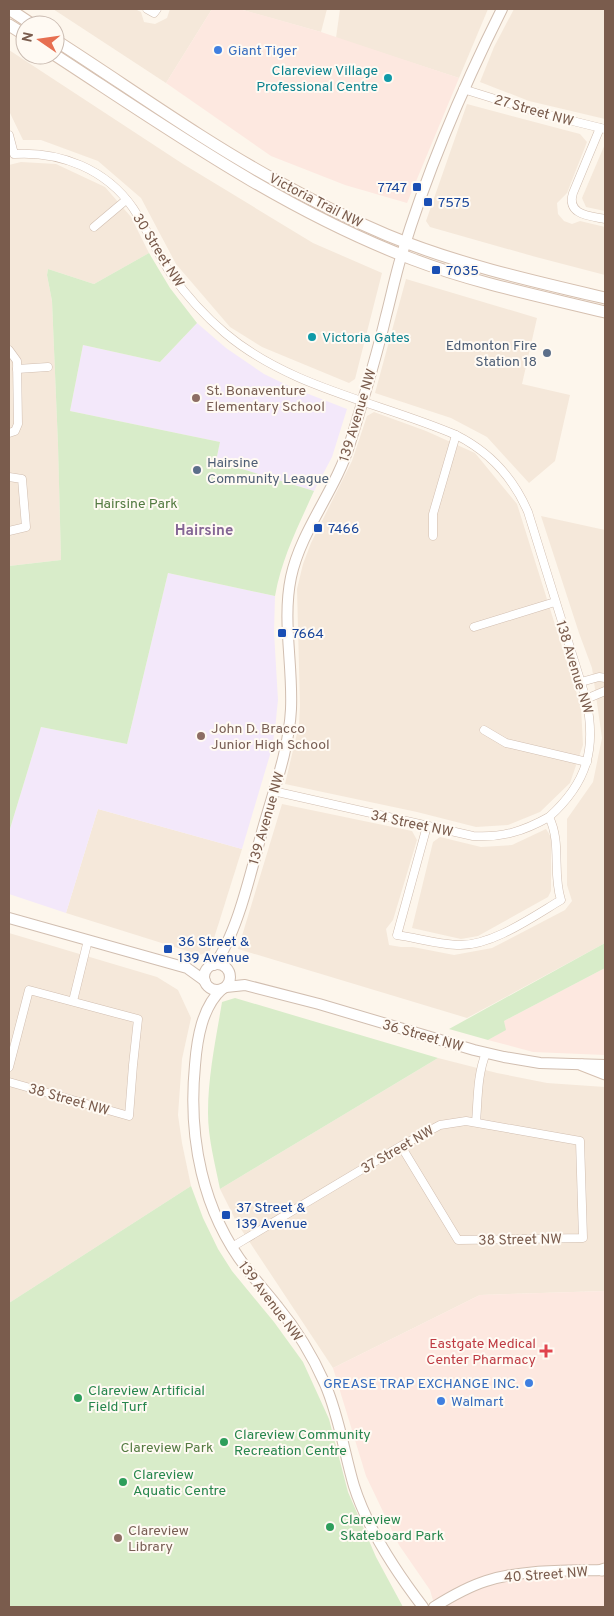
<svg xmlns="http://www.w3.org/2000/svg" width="614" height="1616" font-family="Overpass,sans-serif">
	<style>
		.residential { fill: #f5e8da }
		.commercial { fill: #fde8e0 }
		.education { fill: #f3e8fa }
		.green { fill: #d8ecc9 }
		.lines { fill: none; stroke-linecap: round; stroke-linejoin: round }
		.minor-casing { stroke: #d1beb0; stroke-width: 9 }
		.tertiary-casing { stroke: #d1beb0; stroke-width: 12 }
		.secondary-casing { stroke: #d6c0b0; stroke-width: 13 }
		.minor { stroke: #fff; stroke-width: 8 }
		.tertiary { stroke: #fff; stroke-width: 10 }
		.secondary { stroke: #fff; stroke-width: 11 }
		.shop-dot { fill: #3f7fe0; stroke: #fffaf3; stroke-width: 2 }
		.culture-dot { fill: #0f9aa8; stroke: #fffaf3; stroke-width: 2 }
		.transit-dot { fill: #1a4fb4; stroke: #fffaf3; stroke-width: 2 }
		.service-dot { fill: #5c6f8a; stroke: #fffaf3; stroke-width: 2 }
		.education-dot { fill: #8d6e63; stroke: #fffaf3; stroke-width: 2 }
		.health-dot { fill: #e0444e; stroke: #fffaf3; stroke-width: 2 }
		.leisure-dot { fill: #2e9e5b; stroke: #fffaf3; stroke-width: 2 }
		.labels { text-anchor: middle; stroke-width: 4; stroke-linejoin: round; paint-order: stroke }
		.shop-label { font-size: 14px; fill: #366cbe; stroke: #fffaf3; text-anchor: start }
		.culture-label { font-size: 14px; fill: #0d838f; stroke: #fffaf3; text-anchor: end }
		.street-label { font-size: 14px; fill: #7a5c4d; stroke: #fffaf3 }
		.transit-label { font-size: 14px; fill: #164399; stroke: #fffaf3; text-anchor: start }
		.service-label { font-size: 14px; fill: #4e5e75; stroke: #fffaf3; text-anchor: end }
		.education-label { font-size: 14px; fill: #785e54; stroke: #fffaf3; text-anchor: start }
		.park-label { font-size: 14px; fill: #537a41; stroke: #fffaf3 }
		.health-label { font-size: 14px; fill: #be3a42; stroke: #fffaf3; text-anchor: end }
		.leisure-label { font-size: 14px; fill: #27864d; stroke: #fffaf3; text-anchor: start }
		.neighbourhood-label { font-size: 15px; font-weight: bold; fill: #846695; stroke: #fffaf3 }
	</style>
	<rect width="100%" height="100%" fill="#fdf6ec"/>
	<g class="residential">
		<path d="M53,9H135L141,12L144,22L155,24L167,18L170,9H212L166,83Z"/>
		<path d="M239,9H327L321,32Z"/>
		<path d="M340,9H488L459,78L336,38Z"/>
		<path d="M514,9H605V119L529,101L480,82L494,47Z"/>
		<path d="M9,50L183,164L313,243L382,273L355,379L349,383L262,347L230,327L176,264L141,198L98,161L41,140H23L9,111Z"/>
		<path d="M467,104L580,134L587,142L567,193L557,203L558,214L564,221L572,224L580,221L605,227V275L536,257L430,227L426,221Z"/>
		<path d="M605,144V211L586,207L582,198Z"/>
		<path d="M21,162L56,164L105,187L131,217L149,253L94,284L48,269L47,275L52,301L58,445L61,560L9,566V165Z"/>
		<path d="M406,279L537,318L522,384L570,395L555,461L529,483L487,437L451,418L375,393Z"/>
		<path d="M374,412L426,431L475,453L517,504L581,707L583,745L570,783L540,812L508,825L476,827L417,812L285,784L299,725L300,705L297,589L303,564L311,543L352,461L367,416Z"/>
		<path d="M541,516L605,530V943L467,1018L238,949L282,804L412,831L417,840L393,920L386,929L389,945L401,947H413L454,955L492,948L565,910L572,901L567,885V819L593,782L602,738L592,668L579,633Z"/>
		<path d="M98,809L242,849L210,951L200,955L66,913Z"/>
		<path d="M546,829L551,837V891L548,897L478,936L461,939L412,928L433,842L440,837L481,847L512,845Z"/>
		<path d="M9,933L157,977L178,990L191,1018L182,1059L178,1115L182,1143L191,1186L9,1303Z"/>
		<path d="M438,1058L497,1073L547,1083L605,1087V1291L480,1295L333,1368L237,1223L220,1189Z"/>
	</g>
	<g class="commercial">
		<path d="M212,9H239L265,16L321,32L459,78L407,203L345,185L271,156L166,83Z"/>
		<path d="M605,968V1055L533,1052L488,1040L505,1030L504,1021Z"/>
		<path d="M605,1291V1607H435L430,1590L399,1545L366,1476L333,1368L480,1295Z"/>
	</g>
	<g class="education">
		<path d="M197,323L226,348L264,374L293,388L347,409L332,457L314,491L216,461L220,442L70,411L83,345L160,362Z"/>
		<path d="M168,573L275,596L274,632L278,700L275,729L272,748L242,849L98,809L66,913L9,894V832L41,727L127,744Z"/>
	</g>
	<g class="green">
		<path d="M149,253L170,288L197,323L160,362L83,345L70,411L220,442L216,461L314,491C298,527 282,557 275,596L168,573L127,744L41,727L9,832V566L61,560L58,445L52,301L47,275L48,269L94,284Z"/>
		<path d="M605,943V968L504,1021L506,1030L488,1040L449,1029Z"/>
		<path d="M235,998L438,1058L220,1189C215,1164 208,1138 208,1113C208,1075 216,1039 222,1002Z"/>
		<path d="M191,1186L203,1218L218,1249L232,1271L274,1322L303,1362L329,1419L348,1492L376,1557L403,1607H9V1303Z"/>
	</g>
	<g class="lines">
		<g class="minor-casing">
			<g id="minor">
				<path d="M147,9L154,13L157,9"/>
				<path d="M463,89L540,113L605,129"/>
				<path d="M600,128L573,193C566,215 590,216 605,219"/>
				<path d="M9,135L14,154C60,151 106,169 133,208C147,229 157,253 171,274C186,295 205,316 225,333C290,388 379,402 456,435C490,452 513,477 528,512L586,699C597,749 587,783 549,817C562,843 552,873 561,900C534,916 491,947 457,945C437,944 417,938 397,935L427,826"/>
				<path d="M94,227L126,200"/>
				<path d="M9,350L17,361L18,424L15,431L9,433"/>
				<path d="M17,369L48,367"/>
				<path d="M9,477L22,479L26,527L9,531"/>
				<path d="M433,536V514L456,435"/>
				<path d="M474,627L555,602"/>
				<path d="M581,682L599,677L605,678"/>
				<path d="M586,699L605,691"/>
				<path d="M484,730L506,743L587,762"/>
				<path d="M273,791L473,836C502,838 524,831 549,817"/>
				<path d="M73,1001L88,940"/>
				<path d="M9,1067L29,990L138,1019L133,1065L129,1116L9,1082"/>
				<path d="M476,1122C478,1099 477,1075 486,1053"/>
				<path d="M232,1247L242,1241L401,1146L440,1125L466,1121L580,1141L583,1238L458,1240L401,1146"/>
			</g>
		</g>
		<g class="tertiary-casing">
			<g id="tertiary">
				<path d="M9,918L187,968L205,981"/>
				<circle cx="217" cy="977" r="13"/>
				<path d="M214,965C238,933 251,870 262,832C273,792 289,750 291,709C293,665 282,620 291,577C301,530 336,490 350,443C363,401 376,359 386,316C391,297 395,277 401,257C427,171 462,89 502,9"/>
				<path d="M226,987L245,985L319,1004L474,1050L504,1057L540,1063L605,1065"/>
				<path d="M222,989C202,1007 197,1039 195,1065C188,1137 202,1211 247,1269C257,1282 268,1294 278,1307C297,1330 313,1357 325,1384C339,1416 344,1452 354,1486C367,1527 397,1573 423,1607"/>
				<path d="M434,1607C450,1597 467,1587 486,1581C523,1569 566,1571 605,1570"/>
			</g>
		</g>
		<g class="secondary-casing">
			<g id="secondary">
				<path d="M9,9L33,25"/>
				<path d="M9,25L25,35"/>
				<path d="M55,40C127,86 200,139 275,180C311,200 349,219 387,235C457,264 532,281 605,298"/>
				<path d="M55,55C170,130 283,210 412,259C475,283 540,296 605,312"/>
				<path d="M582,1065L605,1074"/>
				<path d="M602,1570L605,1569"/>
			</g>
		</g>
		<use href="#minor" class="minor"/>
		<use href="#tertiary" class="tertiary"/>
		<use href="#secondary" class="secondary"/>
	</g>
	<g class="shop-dot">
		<circle cx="218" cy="50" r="5"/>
		<circle cx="529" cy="1383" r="5"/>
		<circle cx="441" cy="1401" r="5"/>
	</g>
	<g class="culture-dot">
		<circle cx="388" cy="78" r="5"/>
		<circle cx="312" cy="337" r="5"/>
	</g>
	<g class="transit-dot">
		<rect x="412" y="182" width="10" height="10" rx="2.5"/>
		<rect x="423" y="197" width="10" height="10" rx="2.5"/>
		<rect x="431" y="265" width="10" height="10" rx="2.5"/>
		<rect x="313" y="523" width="10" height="10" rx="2.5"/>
		<rect x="277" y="628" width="10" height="10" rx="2.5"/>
		<rect x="163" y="944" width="10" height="10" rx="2.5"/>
		<rect x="221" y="1210" width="10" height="10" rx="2.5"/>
	</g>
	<g class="service-dot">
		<circle cx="547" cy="353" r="5"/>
		<circle cx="197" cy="470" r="5"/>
	</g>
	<g class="education-dot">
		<circle cx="196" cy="398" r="5"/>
		<circle cx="201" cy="736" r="5"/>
		<circle cx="118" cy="1538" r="5"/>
	</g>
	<path class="health-dot" d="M543.5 1343.5h5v5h5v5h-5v5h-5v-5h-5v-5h5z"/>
	<g class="leisure-dot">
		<circle cx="78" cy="1398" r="5"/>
		<circle cx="224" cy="1442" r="5"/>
		<circle cx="123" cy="1482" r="5"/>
		<circle cx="330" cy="1527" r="5"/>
	</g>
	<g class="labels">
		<g class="shop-label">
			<text x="228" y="55">Giant Tiger</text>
			<text x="519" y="1388" text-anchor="end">GREASE TRAP EXCHANGE INC.</text>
			<text x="451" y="1406">Walmart</text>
		</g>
		<g class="culture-label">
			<text x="378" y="75">Clareview Village<tspan x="378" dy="16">Professional Centre</tspan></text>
			<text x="322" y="342" text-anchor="start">Victoria Gates</text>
		</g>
		<g class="street-label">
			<text transform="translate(534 110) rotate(16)" y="5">27 Street NW</text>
			<text transform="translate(316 200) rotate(27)" y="5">Victoria Trail NW</text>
			<text transform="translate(159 250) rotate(58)" y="5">30 Street NW</text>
			<text transform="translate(357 415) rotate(-73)" y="5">139 Avenue NW</text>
			<text transform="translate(575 667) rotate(73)" y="5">138 Avenue NW</text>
			<text transform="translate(266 818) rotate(-74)" y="5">139 Avenue NW</text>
			<text transform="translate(412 823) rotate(12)" y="5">34 Street NW</text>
			<text transform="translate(423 1035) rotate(16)" y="5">36 Street NW</text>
			<text transform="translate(69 1099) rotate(16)" y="5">38 Street NW</text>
			<text transform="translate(397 1149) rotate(-30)" y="5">37 Street NW</text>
			<text transform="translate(520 1239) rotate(-1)" y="5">38 Street NW</text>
			<text transform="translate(271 1301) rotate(53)" y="5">139 Avenue NW</text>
			<text transform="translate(546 1574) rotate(-4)" y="5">40 Street NW</text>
		</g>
		<g class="transit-label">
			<text x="407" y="192" text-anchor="end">7747</text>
			<text x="438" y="207">7575</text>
			<text x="446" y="275">7035</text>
			<text x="328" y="533">7466</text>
			<text x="292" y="638">7664</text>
			<text x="178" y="946">36 Street &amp;<tspan x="178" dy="16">139 Avenue</tspan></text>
			<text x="236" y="1212">37 Street &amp;<tspan x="236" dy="16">139 Avenue</tspan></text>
		</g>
		<g class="service-label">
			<text x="537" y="350">Edmonton Fire<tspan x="537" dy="16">Station 18</tspan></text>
			<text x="207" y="467" text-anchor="start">Hairsine<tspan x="207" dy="16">Community League</tspan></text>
		</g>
		<g class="education-label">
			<text x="206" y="395">St. Bonaventure<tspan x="206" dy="16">Elementary School</tspan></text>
			<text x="211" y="733">John D. Bracco<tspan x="211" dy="16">Junior High School</tspan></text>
			<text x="128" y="1535">Clareview<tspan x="128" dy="16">Library</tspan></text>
		</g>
		<g class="park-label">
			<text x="136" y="508">Hairsine Park</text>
			<text x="167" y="1452">Clareview Park</text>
		</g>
		<g class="health-label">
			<text x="536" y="1348">Eastgate Medical<tspan x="536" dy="16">Center Pharmacy</tspan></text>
		</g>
		<g class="leisure-label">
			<text x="88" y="1395">Clareview Artificial<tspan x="88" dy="16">Field Turf</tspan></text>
			<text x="234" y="1439">Clareview Community<tspan x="234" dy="16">Recreation Centre</tspan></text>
			<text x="133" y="1479">Clareview<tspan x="133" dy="16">Aquatic Centre</tspan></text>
			<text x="340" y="1524">Clareview<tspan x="340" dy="16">Skateboard Park</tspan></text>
		</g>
		<g class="neighbourhood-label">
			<text x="204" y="535">Hairsine</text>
		</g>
	</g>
	<rect width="614" height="1616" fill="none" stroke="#7a5c4d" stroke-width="20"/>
	<g transform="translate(40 40) rotate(283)"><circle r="24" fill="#fffaf3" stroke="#cabbb1"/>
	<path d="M0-4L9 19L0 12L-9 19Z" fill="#e76f51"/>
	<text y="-8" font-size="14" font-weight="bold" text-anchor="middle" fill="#7a5c4d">N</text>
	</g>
</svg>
